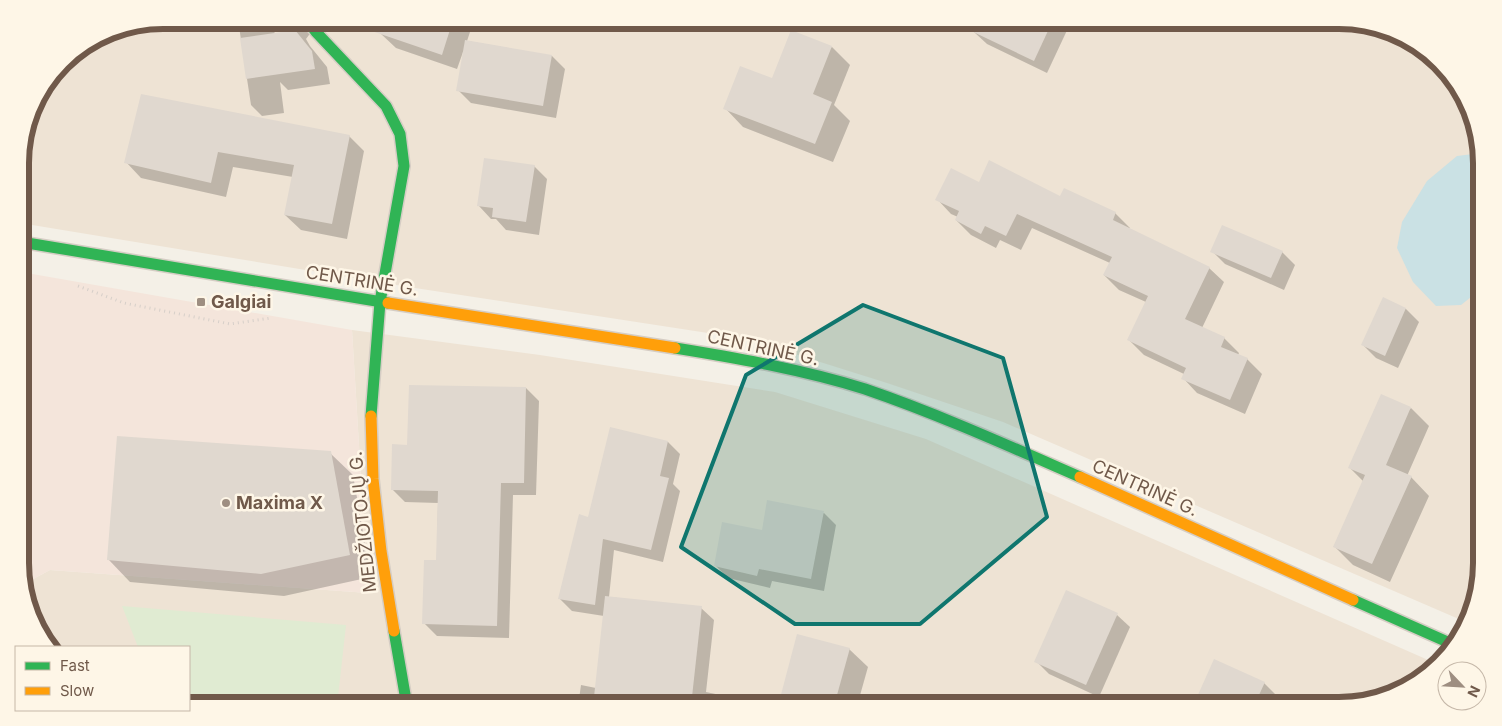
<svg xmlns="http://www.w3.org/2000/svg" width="1502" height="726" font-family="Inter,sans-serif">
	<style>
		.residential { fill: #eee3d4 }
		.commercial { fill: #f4e5db }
		.grass { fill: #e0ebd2 }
		.water { fill: #cae1e4 }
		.shadow { fill: #0003 }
		.building { fill: #e0d8cf }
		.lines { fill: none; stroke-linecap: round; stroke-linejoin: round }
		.fast-casing { stroke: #d5cdc4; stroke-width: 14 }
		.slow-casing { stroke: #d5cdc4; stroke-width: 14 }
		.path { stroke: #d6cfc9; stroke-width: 3; stroke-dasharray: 1 4; stroke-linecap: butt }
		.fast { stroke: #30b455; stroke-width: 11 }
		.slow { stroke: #ff9f0a; stroke-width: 11 }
		.marked { fill: #0f766e; fill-opacity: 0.2; stroke: #0f766e; stroke-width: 4; stroke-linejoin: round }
		.poi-dot { fill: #9e8e81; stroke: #fef6e7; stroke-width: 2 }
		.labels { text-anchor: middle; stroke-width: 5; stroke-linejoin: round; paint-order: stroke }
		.street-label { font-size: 18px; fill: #70594a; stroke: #fef6e7 }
		.poi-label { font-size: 18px; font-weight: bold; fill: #70594a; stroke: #fef6e7; text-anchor: start }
		.rim { fill: none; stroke: #70594a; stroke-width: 6 }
	</style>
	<rect width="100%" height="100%" fill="#f4f0e7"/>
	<g class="residential">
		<path d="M162,20H1340L1402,35L1453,76L1481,144L1482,564L1468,623L1003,422L887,383L747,339L415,288L20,223V153L35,99L68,56L108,31Z"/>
		<path d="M352,330L540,355L775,392L926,439L1435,663L1418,682L1349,706H189V647H48L22,585L50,570L368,593Z"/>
	</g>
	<path class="commercial" d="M21,272L352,330L368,593L50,570L22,585L21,582Z"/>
	<path class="grass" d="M122,606L346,625L337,706H195L189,703V647H138Z"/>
	<path class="water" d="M1481,153V289L1461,305L1436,306L1413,282L1397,248L1402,222L1427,181L1457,156Z"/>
	<g class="shadow">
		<path d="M238,20H273L278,60L290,20H320L306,39L310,46L327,67L330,84L288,90L280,82L284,113L262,116L251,105Z"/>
		<path d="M385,20H474L467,41L552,56L565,69L556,118L471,103L458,90L464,53L463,52L457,69L396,48L380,33Z"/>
		<path d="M979,20H1067L1070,24L1047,73L987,44L974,32Z"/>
		<path d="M832,47L850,65L834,105L850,121L833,162L743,127L725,108Z"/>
		<path d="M349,136L364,151L347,239L301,230L285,215L293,177L233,167L226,197L141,178L126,162Z"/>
		<path d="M534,166L547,179L539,235L506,230L496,219H491L479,206Z"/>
		<path d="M979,183L1061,198L1115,213L1130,228L1129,229L1209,268L1224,282L1202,328L1224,338L1239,353L1238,355L1247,359L1262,374L1245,414L1197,393L1183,378L1184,374L1144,355L1129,340L1146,302L1119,290L1104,275L1110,263L1032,228L1021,250L1000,240L996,248L971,235L956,220L958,217L951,214L937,199Z"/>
		<path d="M1212,251L1282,252L1295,265L1284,290L1225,264Z"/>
		<path d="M1383,299L1406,309L1419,322L1398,368L1376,358L1363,345Z"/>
		<path d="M526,388L539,401L536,495H513L509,638L437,636L424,623L437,562L438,503L405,502L392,489L409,446Z"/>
		<path d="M1411,408L1429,426L1407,476L1411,477L1429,496L1390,582L1353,565L1335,547L1364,482L1349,467Z"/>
		<path d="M611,428L668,442L680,454L673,484L680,491L663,562L614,550L609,597L701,608L714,620L706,692L730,697L739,706H578L581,685L596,688L604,616L572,611L560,599L589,518Z"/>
		<path d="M330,453L353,475L371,577L284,596L130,582L108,559Z"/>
		<path d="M824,513L836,525L824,591L772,581L770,588L728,578L715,565L763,531Z"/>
		<path d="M1117,615L1130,627L1099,697L1049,674L1036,661Z"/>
		<path d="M849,649L868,667L857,706H779Z"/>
		<path d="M1264,683L1277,696L1272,706H1194Z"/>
	</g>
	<g class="building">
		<path d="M354,20H453L442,55L354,25Z"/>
		<path d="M948,20H1053L1034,61Z"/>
		<path d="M295,30L312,51L315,69L246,79L240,38Z"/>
		<path d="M791,30L832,46L813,94L832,102L815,144L723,109L740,66L772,78Z"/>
		<path d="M465,40L552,55L543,106L456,91Z"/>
		<path d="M141,94L350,135L332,224L284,215L294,165L218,152L211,183L124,163Z"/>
		<path d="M484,158L535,165L526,222L492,217L493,208L477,206Z"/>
		<path d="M989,160L1060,196L1064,188L1116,212L1113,220L1210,267L1185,319L1225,337L1221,347L1248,358L1230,400L1181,379L1186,368L1127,340L1148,296L1103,275L1112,257L1017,214L1006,236L985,226L981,234L955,220L959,211L935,200L951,168L979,182Z"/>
		<path d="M1222,225L1283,251L1271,278L1210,252Z"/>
		<path d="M1383,297L1406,308L1385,356L1361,345Z"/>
		<path d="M409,385L526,387L524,483H501L497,626L422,624L424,560H436L438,491L391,490L392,444L407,445Z"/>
		<path d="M1381,394L1411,407L1386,465L1412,476L1372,564L1333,547L1365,475L1348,468Z"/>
		<path d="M610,427L668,441L660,476L669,478L651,550L603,539L595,605L558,599L579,514L588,517Z"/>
		<path d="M117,436L331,451L350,555L261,574L107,560Z"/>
		<path d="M767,500L824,511L811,579L759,569L757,576L714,566L722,522L762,530Z"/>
		<path d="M1066,590L1118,613L1086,685L1034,662Z"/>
		<path d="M605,596L702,606L691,706H593Z"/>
		<path d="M797,634L850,648L834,706H778Z"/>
		<path d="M1214,659L1265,682L1254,706H1193Z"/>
	</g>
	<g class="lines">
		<g class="fast-casing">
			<g id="fast">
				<path d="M307,20L316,32L386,106L400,134L404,166L380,302L371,416"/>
				<path d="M21,242L388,303"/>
				<path d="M675,348C737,358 805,370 865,389C938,414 1009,446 1080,477"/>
				<path d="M1353,600L1452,644"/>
				<path d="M394,631L407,706"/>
			</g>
		</g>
		<g class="slow-casing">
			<g id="slow">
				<path d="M388,303L675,348"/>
				<path d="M371,416L373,479L381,551L394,631"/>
				<path d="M1080,477L1353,600"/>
			</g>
		</g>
		<path class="path" d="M78,286L124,303L230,324L271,318"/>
		<use href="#fast" class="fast"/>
		<use href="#slow" class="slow"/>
	</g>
	<path class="marked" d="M863,305L1003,358L1047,517L920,624H795L681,547L746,375Z"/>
	<g class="poi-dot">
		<rect x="196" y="297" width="10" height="10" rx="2.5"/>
		<circle cx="226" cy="503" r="5"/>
	</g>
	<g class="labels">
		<g class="street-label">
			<text transform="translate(362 281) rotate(9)" y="6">CENTRINĖ G.</text>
			<text transform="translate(763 348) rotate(12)" y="6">CENTRINĖ G.</text>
			<text transform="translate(1145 488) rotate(24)" y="6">CENTRINĖ G.</text>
			<text transform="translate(363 522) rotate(-96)" y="6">MEDŽIOTOJŲ G.</text>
		</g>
		<g class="poi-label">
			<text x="211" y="308">Galgiai</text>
			<text x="236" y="509">Maxima X</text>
		</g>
	</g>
	<path d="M0 0H1502V726H0ZM163 29H1339A134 134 0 0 1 1473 163V563A134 134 0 0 1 1339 697H163A134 134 0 0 1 29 563V163A134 134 0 0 1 163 29Z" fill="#fef6e7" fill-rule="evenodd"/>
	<path class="rim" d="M163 29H1339A134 134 0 0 1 1473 163V563A134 134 0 0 1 1339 697H163A134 134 0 0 1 29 563V163A134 134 0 0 1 163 29Z"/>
	<rect x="15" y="646" width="175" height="65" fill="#fef6e7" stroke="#c5b7a8"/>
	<rect x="25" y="662" width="25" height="8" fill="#30b455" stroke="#c5b7a8"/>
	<text x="60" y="671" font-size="15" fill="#70594a">Fast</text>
	<rect x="25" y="687" width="25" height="8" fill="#ff9f0a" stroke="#c5b7a8"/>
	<text x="60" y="696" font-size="15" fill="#70594a">Slow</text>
	<g transform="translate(1462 686) rotate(115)"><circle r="24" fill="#fef6e7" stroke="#c5b7a8"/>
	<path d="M0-4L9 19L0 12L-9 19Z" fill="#9e8e81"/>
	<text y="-8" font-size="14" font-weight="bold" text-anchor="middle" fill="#70594a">N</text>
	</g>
</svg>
